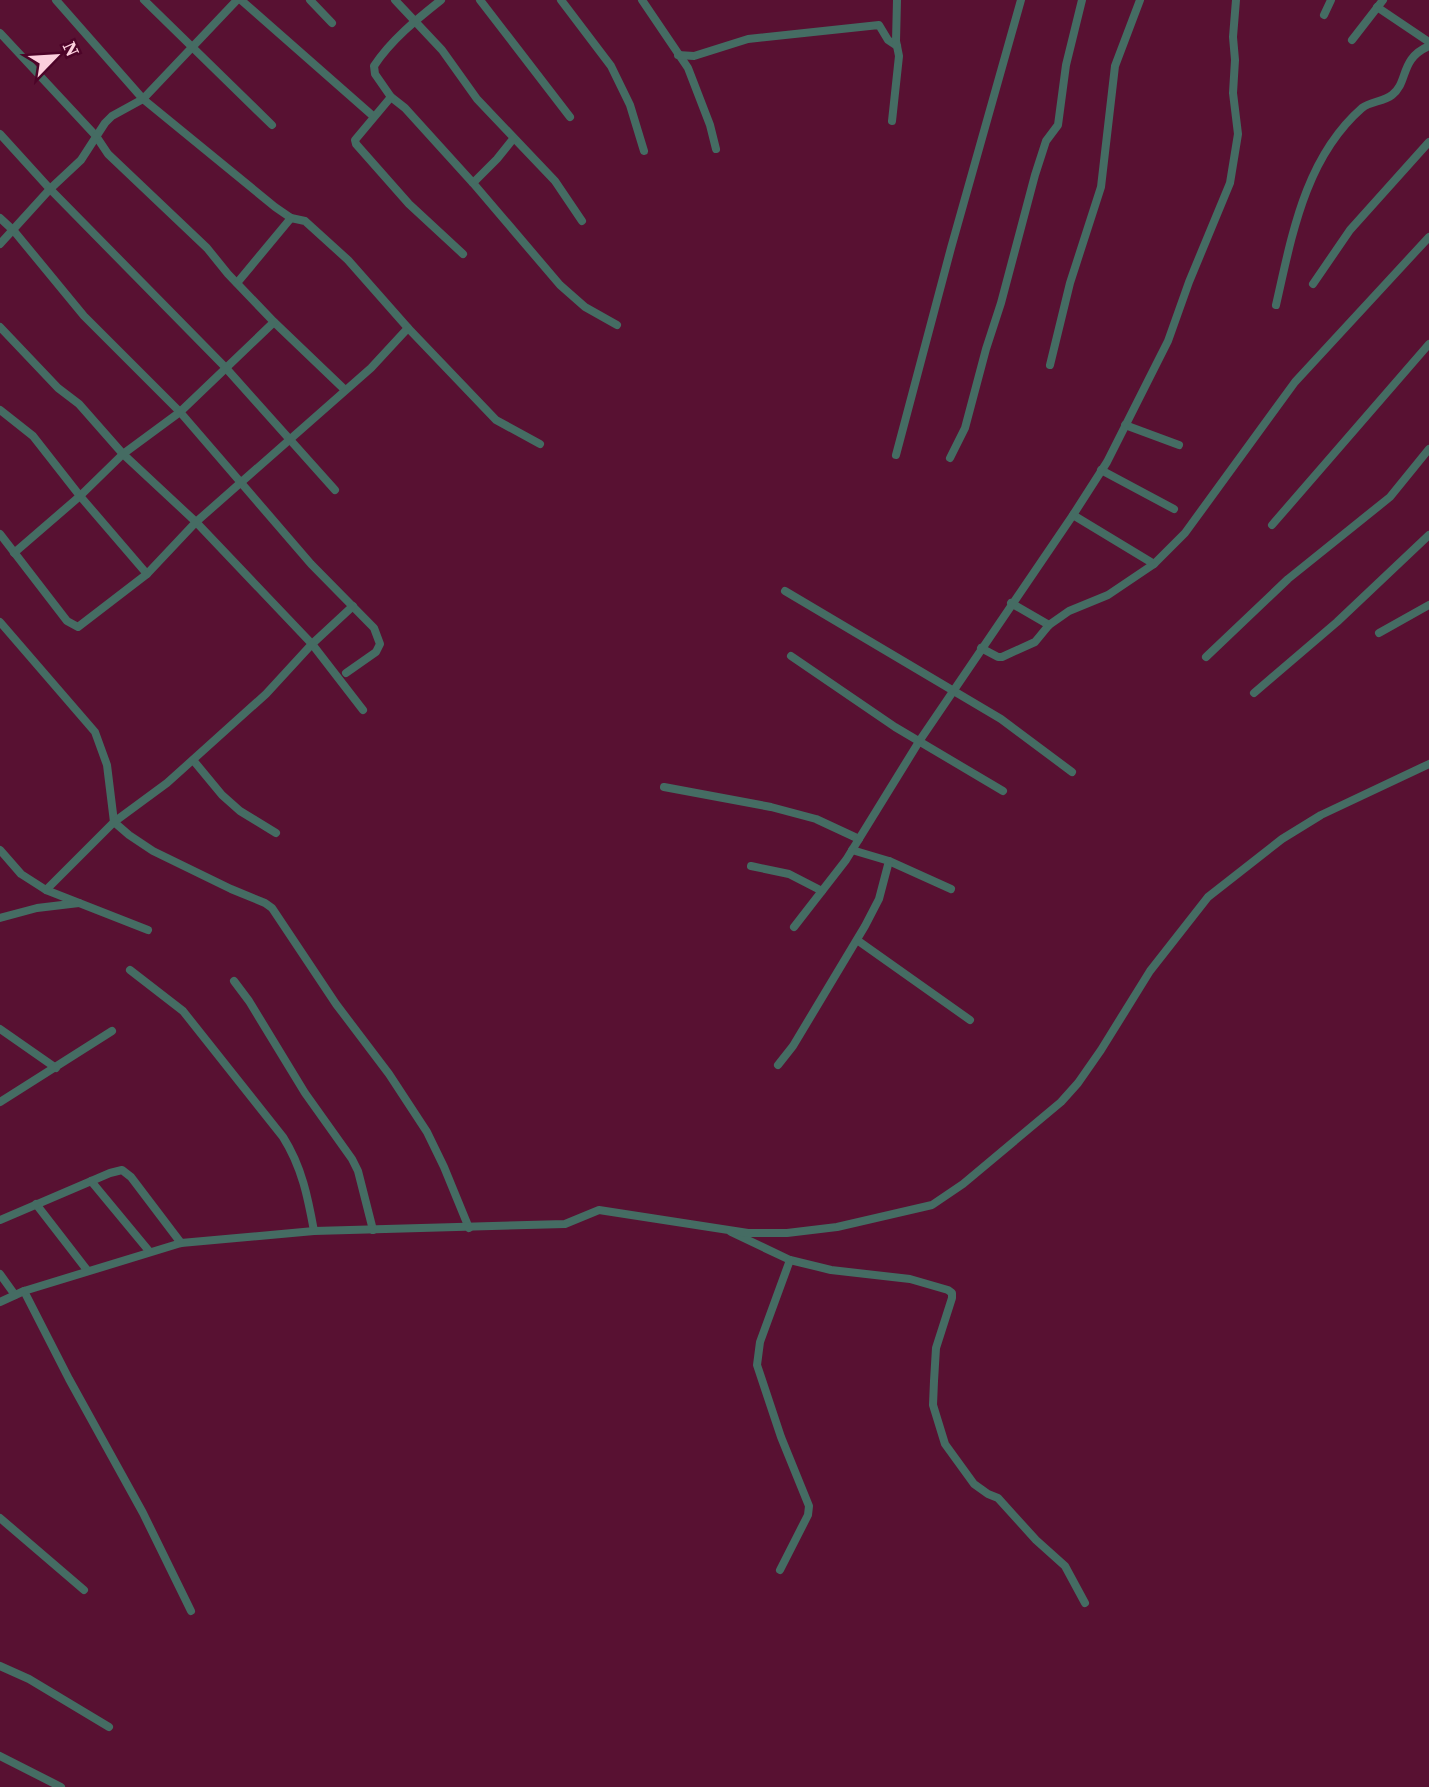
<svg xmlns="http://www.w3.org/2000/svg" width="1429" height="1787" font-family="'Source Serif 4',serif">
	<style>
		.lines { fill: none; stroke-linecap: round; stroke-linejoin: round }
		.minor { stroke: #456c63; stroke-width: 8 }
	</style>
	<rect width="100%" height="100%" fill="#581132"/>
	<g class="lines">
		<g class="minor">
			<path d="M56,0L143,99L275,207L291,218L305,221L348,260L408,328L496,420L540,444"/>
			<path d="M144,0L272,125"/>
			<path d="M241,0L373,116"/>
			<path d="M310,0L332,23"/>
			<path d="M395,0L442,50L477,99L555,181L582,221"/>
			<path d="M441,0C417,19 391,40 374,66L375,74L391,97L405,108L473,183L560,285L585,307L617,325"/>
			<path d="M480,0L570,117"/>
			<path d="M561,0L611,66L630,105L644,151"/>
			<path d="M642,0L688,68L710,125L716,149"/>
			<path d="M1377,7L1429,42"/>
			<path d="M1324,15L1331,0"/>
			<path d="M0,33L96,136L108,154L207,248L228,274L274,322L344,389"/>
			<path d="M1352,40L1383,0"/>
			<path d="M678,55L694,56L748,39L879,25L888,40L897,46"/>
			<path d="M391,97L355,140L356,144L409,204L463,254"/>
			<path d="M892,121L899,56L896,41L897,0"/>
			<path d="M0,134L50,189L225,367L335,490"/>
			<path d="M473,183L497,159L513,139"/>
			<path d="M0,218L14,231L84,316L180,412L311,564L374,628L380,644L376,652L346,673"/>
			<path d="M0,244L50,189L81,160L105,123L112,116L143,99L237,0"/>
			<path d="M237,283L291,218"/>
			<path d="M1313,284L1350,230L1429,142"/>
			<path d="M1276,305C1292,235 1305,158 1362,108C1371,101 1383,102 1392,95C1409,82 1399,59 1429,46"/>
			<path d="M0,327L58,388L79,404L123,454L196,522L312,644L363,710"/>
			<path d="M1050,365L1070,283L1101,187L1115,66L1140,0"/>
			<path d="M0,410L33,436L80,496L147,574"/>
			<path d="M1125,425L1179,445"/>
			<path d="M896,455L951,248L1021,0"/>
			<path d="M950,458L965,428L986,349L1001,303L1035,175L1046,141L1058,125L1066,65L1082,0"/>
			<path d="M1101,470L1174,509"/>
			<path d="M1073,515L1154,564"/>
			<path d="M1272,525L1429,344"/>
			<path d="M0,534L67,621L78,627L147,574L196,522L371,368L408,328"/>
			<path d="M14,553L80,496L123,454L180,412L274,322"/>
			<path d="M785,591L1001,719L1072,772"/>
			<path d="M1011,603L1049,625"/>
			<path d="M0,622L95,732L107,765L114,822L129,835L153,851L231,889L265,903L272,908L336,1004L389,1074L427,1132L444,1167L469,1228"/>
			<path d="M1379,633L1429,605"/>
			<path d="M981,648L998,657H1002L1035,642L1049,625L1069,611L1108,595L1154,564L1185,533L1295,382L1429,237"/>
			<path d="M791,656L895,727L1003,791"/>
			<path d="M1206,657L1288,579L1390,497L1429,449"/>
			<path d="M1254,693L1337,622L1429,535"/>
			<path d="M193,760L222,795L240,811L276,833"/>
			<path d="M664,787L771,807L816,819L859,839"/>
			<path d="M0,850L21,874L46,890L148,930"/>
			<path d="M852,850L889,861L951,889"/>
			<path d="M751,866L789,874L822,891"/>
			<path d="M46,890L114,822L167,783L266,694L312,644L353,606"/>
			<path d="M0,918L37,908L79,903"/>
			<path d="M794,927L846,860L920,740L1073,515L1107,462L1168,341L1189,282L1230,183L1238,134L1233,93L1235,60L1233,37L1236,0"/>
			<path d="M857,940L970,1020"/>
			<path d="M130,970L183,1011L283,1137C302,1167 308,1198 314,1231"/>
			<path d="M234,981L249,1001L305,1093L352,1159L358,1171L373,1230"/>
			<path d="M0,1029L56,1068"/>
			<path d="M778,1065L793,1046L865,926L879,899L889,861"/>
			<path d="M0,1102L112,1031"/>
			<path d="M91,1181L149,1251"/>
			<path d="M36,1204L87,1270"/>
			<path d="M0,1220L110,1173L122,1170L131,1177L181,1243"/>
			<path d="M731,1232L790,1260L831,1270L910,1279L948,1290L952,1293V1298L936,1348L934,1381L933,1405L945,1444L974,1484L988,1494L998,1498L1036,1540L1065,1566L1085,1603"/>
			<path d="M0,1274L15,1295"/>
			<path d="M24,1291L69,1379L143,1513L191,1611"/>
			<path d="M0,1302L24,1291L181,1243L314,1231L565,1224L599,1210L748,1233H787L837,1227L932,1205L963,1184L1061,1102L1078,1083L1101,1050L1150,971L1208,897L1282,839L1321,815L1429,764"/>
			<path d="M0,1518L84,1590"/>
			<path d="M780,1570L808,1515L809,1506L781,1437L757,1365L760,1342L790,1260"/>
			<path d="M0,1666L29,1679L109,1727"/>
			<path d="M0,1756L61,1787"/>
		</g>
	</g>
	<g transform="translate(56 56) rotate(65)" stroke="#4c0428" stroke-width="5" paint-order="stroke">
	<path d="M0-5L12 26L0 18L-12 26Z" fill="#fccfdd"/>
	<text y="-10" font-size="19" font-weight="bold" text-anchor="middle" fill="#fccfdd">N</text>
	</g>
</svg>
